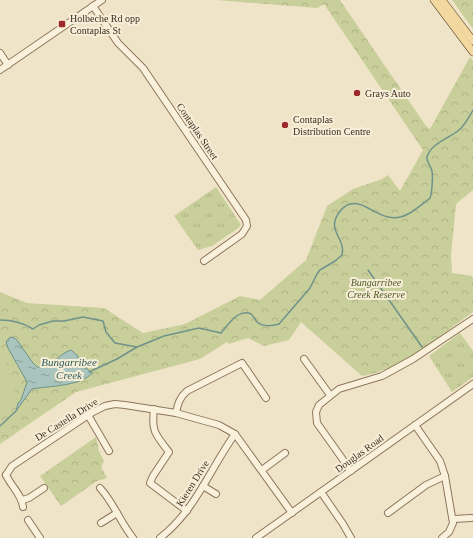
<svg xmlns="http://www.w3.org/2000/svg" width="473" height="538" font-family="'Times New Roman',serif">
	<style>
		.grass { fill: url(#grass-tufts) }
		.park { fill: url(#park-crowns) }
		.garden { fill: #c9cf9b }
		.water { fill: url(#water-ripples); stroke: #6f938a }
		.lines { fill: none; stroke-linecap: round; stroke-linejoin: round }
		.stream { stroke: #6f938a; stroke-width: 1.5 }
		.minor-casing { stroke: #8d765c; stroke-width: 8 }
		.major-casing { stroke: #5b4430; stroke-width: 8 }
		.minor { stroke: #faf1dc; stroke-width: 6 }
		.major { stroke: #f3d9a0; stroke-width: 7 }
		.poi-dot { fill: #9e2a2b; stroke: #f7eed8; stroke-width: 1.5 }
		.labels { text-anchor: middle; stroke-width: 4; stroke-linejoin: round; paint-order: stroke }
		.poi-label { font-size: 10px; fill: #3d2e20; stroke: #f7eed8; text-anchor: start }
		.street-label { font-size: 10px; fill: #3d2e20; stroke: #f7eed8 }
		.park-label { font-size: 10px; font-style: italic; fill: #4d5a26; stroke: #f7eed8 }
		.water-label { font-size: 11px; font-style: italic; fill: #2f5d5a; stroke: #f7eed8 }
	</style>
	<defs>
		<pattern id="grass-tufts" width="24" height="20" patternUnits="userSpaceOnUse"><rect width="24" height="20" fill="#c9cf9b"/><path d="M3 7l-1-3M5 7V3M7 7l1-3M15 17l-1-3M17 17v-4M19 17l1-3" fill="none" stroke="#aeb285"/></pattern>
		<pattern id="park-crowns" width="20" height="18" patternUnits="userSpaceOnUse"><rect width="20" height="18" fill="#c9cf9b"/><path d="M2 6a3 3 0 1 1 6 0M12 15a3 3 0 1 1 6 0" fill="none" stroke="#aeb285"/></pattern>
		<pattern id="water-ripples" width="26" height="14" patternUnits="userSpaceOnUse"><rect width="26" height="14" fill="#a9c4bc"/><path d="M2 4q2-2 4 0t4 0M15 11q2-2 4 0t4 0" fill="none" stroke="#8ba098"/></pattern>
	</defs>
	<rect width="100%" height="100%" fill="#f0e4c8"/>
	<g class="grass">
		<path d="M216,187L241,225L237,229L212,246L198,250L174,216Z"/>
		<path d="M460,333L473,351V377L452,392L429,356Z"/>
	</g>
	<g class="park">
		<path d="M216,0H340L426,126L430,129L470,57L473,61V190L456,204L451,255L452,273L472,276L473,279V312C441,335 402,370 362,376L301,322L289,340L264,346L248,338L229,344L227,342L200,359L76,392L0,444V292L27,303L104,308L143,333L185,324L240,296L260,300L306,260L327,206L353,189L382,179L388,175L400,191L423,150L324,4L317,8Z"/>
		<path d="M452,0H473V29Z"/>
		<path d="M96,437L99,451L104,461L101,467L107,478L97,481L61,506L40,476Z"/>
	</g>
	<path class="garden" d="M0,353C5,361 15,375 15,385C16,395 9,406 0,411Z"/>
	<path class="water" d="M10,337L14,338L17,340L33,363L37,367C54,368 56,355 71,350C80,356 85,369 92,373C82,386 49,386 32,389L16,411L18,403L21,400L27,382L8,348L6,342Z"/>
	<g class="lines">
		<g class="stream">
			<path d="M368,270L422,347"/>
			<path d="M0,320C12,320 22,322 33,329L39,325L53,321H64L83,317L103,321L106,332L115,343L137,347L164,336L199,328L221,333C225,328 229,323 234,318C238,314 246,311 251,314C254,316 255,320 257,322C263,327 272,326 279,324L310,288L317,274L320,270L335,261L342,255C346,237 324,230 341,210C361,188 379,230 408,214C411,213 428,200 430,198C432,194 433,175 432,171C431,166 426,162 427,157C431,143 450,138 459,130C465,125 469,117 473,110"/>
			<path d="M89,372L117,359L137,347"/>
			<path d="M0,426L16,411"/>
		</g>
		<g class="minor-casing">
			<g id="minor">
				<path d="M93,6L118,43L143,68L246,220L247,226L242,234L204,261"/>
				<path d="M0,53L8,65"/>
				<path d="M0,70L102,0"/>
				<path d="M304,359L330,395"/>
				<path d="M154,409C151,432 156,435 169,452L153,476L150,483L187,511"/>
				<path d="M176,413C178,403 180,397 187,391L242,363L266,398"/>
				<path d="M88,415L109,451"/>
				<path d="M415,425L440,461L445,476L453,523L449,532L442,538"/>
				<path d="M262,470L285,453"/>
				<path d="M351,471L317,423L316,412L319,405L339,389L382,376L413,359L473,319"/>
				<path d="M6,475L12,466L93,412L105,406L115,404L125,405L176,413L219,425L235,434L292,513"/>
				<path d="M6,475C11,486 22,495 23,507"/>
				<path d="M203,486L216,494"/>
				<path d="M100,488C114,503 120,522 133,538"/>
				<path d="M321,492L343,524L351,538"/>
				<path d="M22,500L29,498L44,488"/>
				<path d="M388,513L426,485L445,476"/>
				<path d="M454,519L471,518"/>
				<path d="M28,520L40,538"/>
				<path d="M101,523L117,513"/>
				<path d="M160,538C195,511 210,469 235,434"/>
				<path d="M256,538L473,384"/>
			</g>
		</g>
		<g class="major-casing">
			<g id="major">
				<path d="M434,0L473,52"/>
				<path d="M442,0L473,41"/>
			</g>
		</g>
		<use href="#minor" class="minor"/>
		<use href="#major" class="major"/>
	</g>
	<g class="poi-dot">
		<rect x="58" y="20" width="8" height="8" rx="2"/>
		<circle cx="357" cy="93" r="4"/>
		<circle cx="285" cy="125" r="4"/>
	</g>
	<g class="labels">
		<g class="poi-label">
			<text x="70" y="22">Holbeche Rd opp<tspan x="70" dy="12">Contaplas St</tspan></text>
			<text x="365" y="97">Grays Auto</text>
			<text x="293" y="123">Contaplas<tspan x="293" dy="12">Distribution Centre</tspan></text>
		</g>
		<g class="street-label">
			<text transform="translate(198 131) rotate(56)" y="4">Contaplas Street</text>
			<text transform="translate(66 419) rotate(-32)" y="4">De Castella Drive</text>
			<text transform="translate(359 453) rotate(-36)" y="4">Douglas Road</text>
			<text transform="translate(192 483) rotate(-58)" y="4">Kieren Drive</text>
		</g>
		<g class="park-label">
			<text x="376" y="286">Bungarribee<tspan x="376" dy="12">Creek Reserve</tspan></text>
		</g>
		<g class="water-label">
			<text x="69" y="366">Bungarribee<tspan x="69" dy="13">Creek</tspan></text>
		</g>
	</g>
</svg>
